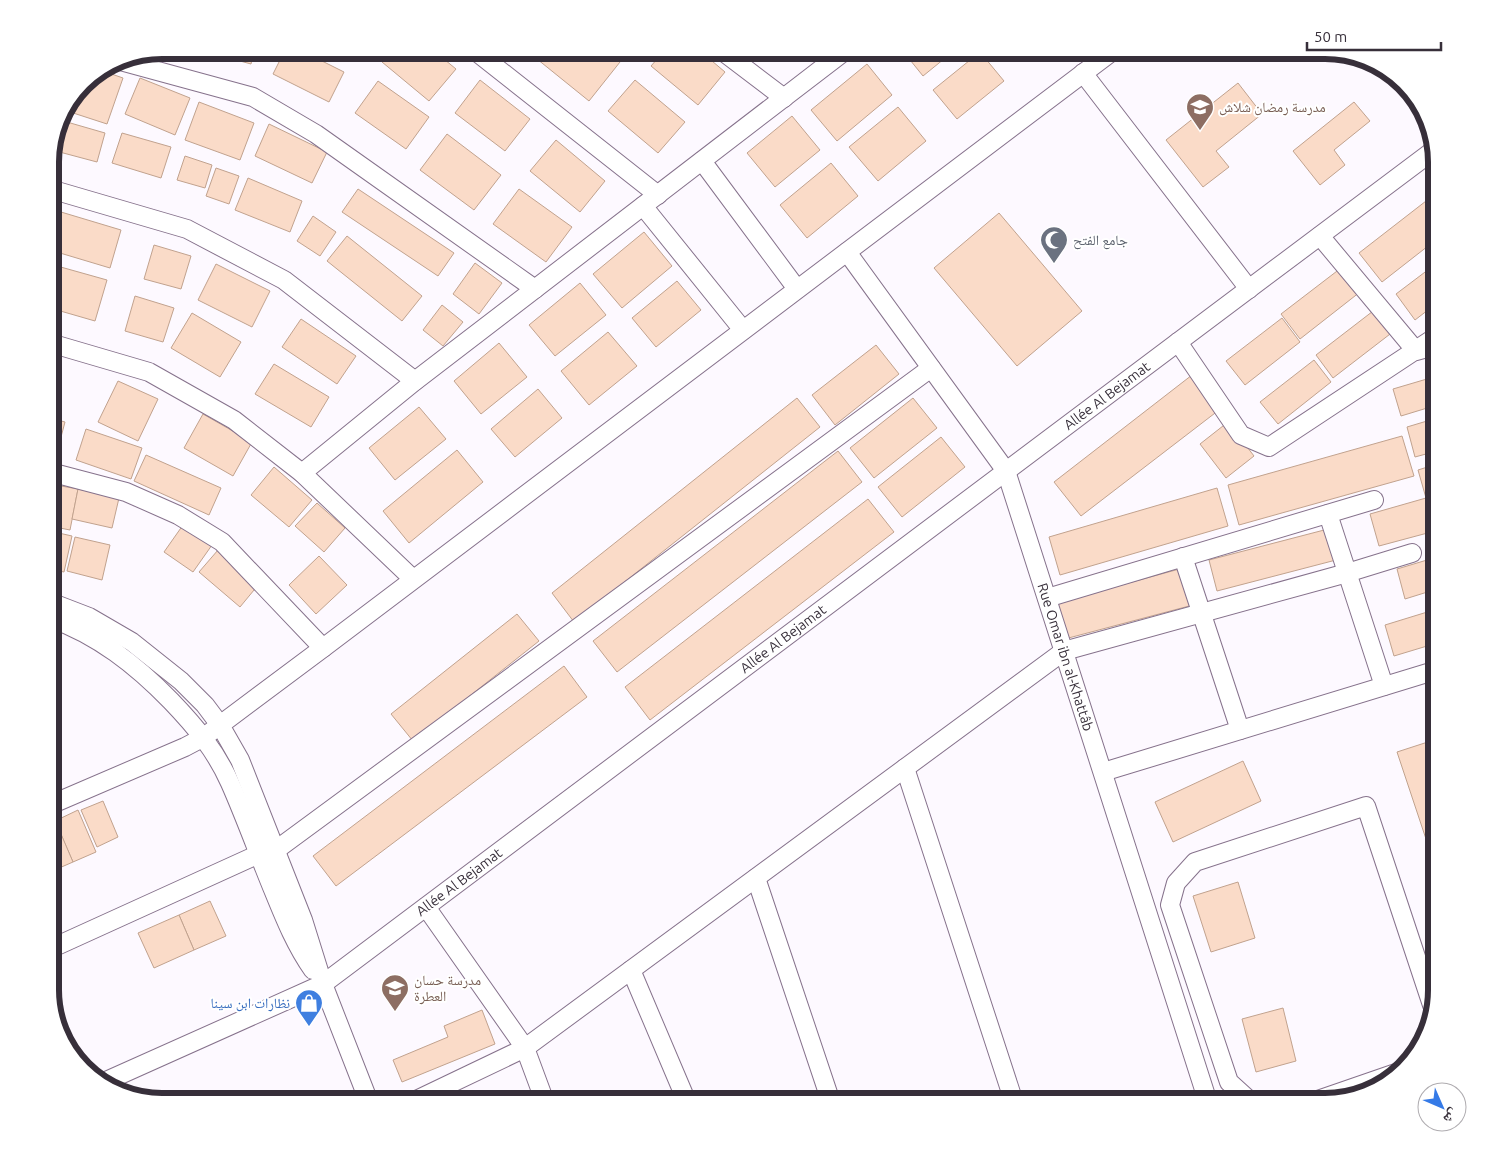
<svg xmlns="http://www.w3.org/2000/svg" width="1487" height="1152" font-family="Ubuntu,'Noto Naskh Arabic',sans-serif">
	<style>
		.building { fill: #fadbc8; stroke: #c1a28e }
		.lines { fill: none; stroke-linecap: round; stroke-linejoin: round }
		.minor-casing { stroke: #86728c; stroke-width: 20 }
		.minor { stroke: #fff; stroke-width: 18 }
		.labels { text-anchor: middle; stroke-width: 4; stroke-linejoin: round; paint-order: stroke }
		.education-label { font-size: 14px; fill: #785e54; stroke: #fff; text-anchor: start }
		.worship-label { font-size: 14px; fill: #5b616d; stroke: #fff; text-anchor: start }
		.street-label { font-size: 14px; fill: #372f3a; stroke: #fff }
		.shop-label { font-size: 14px; fill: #366cbe; stroke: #fff; text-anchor: end }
		.rim { fill: none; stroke: #372f3a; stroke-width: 6 }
	</style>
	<rect width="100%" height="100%" fill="#fdf9ff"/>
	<g class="building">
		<path d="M200,50H254L251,64Z"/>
		<path d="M285,50H300L344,72L329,102L273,74Z"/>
		<path d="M393,50H433L456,69L429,101L382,62Z"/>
		<path d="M545,50H604L620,62L589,101L537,59Z"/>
		<path d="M665,50H699L725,72L698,105L651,66Z"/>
		<path d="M902,50H955L923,76Z"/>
		<path d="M1033,50H1050L1040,59Z"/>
		<path d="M980,52L1004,81L957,119L933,90Z"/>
		<path d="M867,64L892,95L837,141L811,110Z"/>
		<path d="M100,70L123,78L107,124L64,110L88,78Z"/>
		<path d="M140,78L190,98L175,135L125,114Z"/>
		<path d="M480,80L530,119L505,151L455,113Z"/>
		<path d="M635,80L685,122L658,153L608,111Z"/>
		<path d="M378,81L429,117L406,149L355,113Z"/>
		<path d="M1238,83L1262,114L1216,151L1229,167L1203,187L1166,140Z"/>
		<path d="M199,102L254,123L240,160L185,140Z"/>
		<path d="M1354,102L1370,121L1334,150L1345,165L1320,185L1293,151Z"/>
		<path d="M898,107L926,141L878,181L849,147Z"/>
		<path d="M792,116L820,150L775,187L747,153Z"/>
		<path d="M60,120L105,133L97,162L52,150Z"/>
		<path d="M269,124L327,152L312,183L255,156Z"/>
		<path d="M122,133L171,147L161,178L112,163Z"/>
		<path d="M447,134L501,175L474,210L420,170Z"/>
		<path d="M556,140L605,181L580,212L530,171Z"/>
		<path d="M185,156L212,165L205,188L177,180Z"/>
		<path d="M831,163L858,196L807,238L780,205Z"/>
		<path d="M216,168L239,176L229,204L206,196Z"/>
		<path d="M248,178L302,201L290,232L235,210Z"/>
		<path d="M358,189L454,253L438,276L342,212Z"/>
		<path d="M519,189L572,227L546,262L493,224Z"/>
		<path d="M1426,201L1437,214V239L1382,282L1359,253Z"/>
		<path d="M61,212L121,230L110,268L50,250Z"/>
		<path d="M999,213L1082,311L1017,366L934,268Z"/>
		<path d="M313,216L336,232L320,256L297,241Z"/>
		<path d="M644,232L672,266L622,308L593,274Z"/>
		<path d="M347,236L422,296L402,321L327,261Z"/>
		<path d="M154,245L191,256L181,289L144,279Z"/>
		<path d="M475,263L502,283L479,314L453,294Z"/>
		<path d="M1437,263V303L1415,320L1396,294Z"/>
		<path d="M50,264L107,280L95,321L50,308Z"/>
		<path d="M216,264L270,291L252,327L198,300Z"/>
		<path d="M1341,268L1360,292L1300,339L1281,314Z"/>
		<path d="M677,281L701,310L656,347L632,318Z"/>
		<path d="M580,283L606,315L555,356L529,325Z"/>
		<path d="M135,296L174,308L163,342L125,331Z"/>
		<path d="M442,305L463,322L443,346L423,330Z"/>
		<path d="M1377,308L1394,331L1333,378L1316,355Z"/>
		<path d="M192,313L241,342L220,377L171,348Z"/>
		<path d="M1282,318L1300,342L1245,385L1226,361Z"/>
		<path d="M301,319L356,356L337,384L282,347Z"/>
		<path d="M608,332L637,366L589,405L561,371Z"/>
		<path d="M499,343L527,377L481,414L454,381Z"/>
		<path d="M876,345L899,374L835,425L812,395Z"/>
		<path d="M1314,360L1331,382L1278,424L1260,402Z"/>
		<path d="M274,364L329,397L311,427L255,394Z"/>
		<path d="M1192,375L1219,410L1081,516L1054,482Z"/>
		<path d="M1437,376V405L1401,416L1393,389Z"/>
		<path d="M118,381L158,399L138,441L98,422Z"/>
		<path d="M538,389L562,418L515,457L491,429Z"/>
		<path d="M797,398L820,427L574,622L552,593Z"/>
		<path d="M913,398L937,428L874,478L850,448Z"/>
		<path d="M419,407L446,439L395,480L369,448Z"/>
		<path d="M203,414L252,442L233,476L184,448Z"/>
		<path d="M50,418L65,422L57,452L50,450Z"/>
		<path d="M1437,418V451L1415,457L1407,427Z"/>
		<path d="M1228,422L1254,456L1226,478L1200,444Z"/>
		<path d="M86,429L142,448L131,479L76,460Z"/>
		<path d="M1402,436L1414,476L1239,525L1228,485Z"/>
		<path d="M941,437L965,467L902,517L878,487Z"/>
		<path d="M457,450L483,482L409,543L383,511Z"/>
		<path d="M838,451L862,482L617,672L593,641Z"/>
		<path d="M146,455L221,488L209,515L134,481Z"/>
		<path d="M1437,464V495L1426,498L1418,470Z"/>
		<path d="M274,467L312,500L289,527L251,495Z"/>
		<path d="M50,484L78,489L70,530L50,526Z"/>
		<path d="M1217,488L1228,526L1060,575L1049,537Z"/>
		<path d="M78,489L119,498L112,528L72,519Z"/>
		<path d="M1426,498L1435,531L1379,546L1370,514Z"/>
		<path d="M868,499L894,532L650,720L625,687Z"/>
		<path d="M317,503L345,528L324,552L295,526Z"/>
		<path d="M1437,510V530L1432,512Z"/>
		<path d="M183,525L212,545L193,572L164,552Z"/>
		<path d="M1328,529L1336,560L1217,591L1209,560Z"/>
		<path d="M50,531L72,536L64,572L50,569Z"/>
		<path d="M75,537L110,545L102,580L67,571Z"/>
		<path d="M218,550L259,584L240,607L199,572Z"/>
		<path d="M319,556L347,585L316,614L289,585Z"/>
		<path d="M1437,557V589L1405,599L1397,569Z"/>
		<path d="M1183,568L1193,605L1061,640L1052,604Z"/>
		<path d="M1437,609V643L1394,656L1385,625Z"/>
		<path d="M517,614L539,641L413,741L391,714Z"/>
		<path d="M564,666L587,697L336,886L313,856Z"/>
		<path d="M1437,739V836L1426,839L1397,752Z"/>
		<path d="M1243,761L1261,801L1173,842L1155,802Z"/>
		<path d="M103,801L118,837L97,847L81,810Z"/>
		<path d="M78,810L96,852L73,862L55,821Z"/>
		<path d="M55,820L73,862L50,872V822Z"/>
		<path d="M1238,882L1255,938L1211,952L1193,896Z"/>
		<path d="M210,901L226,936L194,950L179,915Z"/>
		<path d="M179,915L194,950L154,968L138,933Z"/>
		<path d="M1283,1008L1296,1061L1256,1072L1242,1019Z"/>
		<path d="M482,1010L495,1044L402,1082L393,1060L448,1037L444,1026Z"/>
	</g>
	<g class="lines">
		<g class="minor-casing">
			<g id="minor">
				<path d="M474,50L658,195"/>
				<path d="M721,50L784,98"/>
				<path d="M117,60L253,97L316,134L535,289"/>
				<path d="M1083,73L1249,289"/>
				<path d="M702,161L797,289"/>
				<path d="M50,189L187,229L284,280L415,381"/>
				<path d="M643,206L743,330"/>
				<path d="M1320,236L1416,351L1427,348"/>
				<path id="s1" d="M847,252L1006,471L1208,1102"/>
				<path d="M1178,342L1241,435L1269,447L1437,336"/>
				<path d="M50,343L149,372L234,420L302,473L413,579"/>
				<path d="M50,472L126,492L178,515L222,542L323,648"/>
				<path d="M302,473L415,381L846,50"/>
				<path d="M1328,514L1384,686"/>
				<path d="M1183,557L1240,730"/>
				<path d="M1047,598L1374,500"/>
				<path d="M50,602L89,617L132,642L181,681L205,705L220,725L240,760L303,920L323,984L369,1102"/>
				<path d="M50,618C98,635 136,665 171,701C195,726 216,751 230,783C246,819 259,856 274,892C285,919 296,946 313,970"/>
				<path d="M905,768L1014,1102"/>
				<path d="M1103,772L1437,670"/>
				<path d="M50,805L185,747L204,737L323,648L1114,50"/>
				<path d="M276,850L931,368"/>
				<path d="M756,878L831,1102"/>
				<path d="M426,907L525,1048L545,1102"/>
				<path d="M50,949L259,854"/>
				<path d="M631,970L687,1102"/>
				<path id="s2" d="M104,1082L323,984L1434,150"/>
				<path d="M412,1102L525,1048L1064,651L1347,573L1412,553"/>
				<path d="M1251,1102L1229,1082L1170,905L1176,883L1195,862L1366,806L1432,1005"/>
				<path d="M1312,1102L1396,1073"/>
			</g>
		</g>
		<use href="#minor" class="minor"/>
	</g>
	<defs>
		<g id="school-pin" transform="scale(1.4375)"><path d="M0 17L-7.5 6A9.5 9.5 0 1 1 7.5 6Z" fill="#8d6e63" stroke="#fff"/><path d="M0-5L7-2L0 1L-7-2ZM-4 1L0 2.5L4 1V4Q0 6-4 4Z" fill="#fff"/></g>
		<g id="mosque-pin" transform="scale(1.4375)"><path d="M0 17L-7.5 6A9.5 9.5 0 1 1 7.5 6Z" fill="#6b7280" stroke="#fff"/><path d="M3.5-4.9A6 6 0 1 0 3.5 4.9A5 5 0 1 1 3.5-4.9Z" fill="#fff"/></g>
		<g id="shop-pin" transform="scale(1.4375)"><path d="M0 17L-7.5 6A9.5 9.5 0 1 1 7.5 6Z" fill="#3f7fe0" stroke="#fff"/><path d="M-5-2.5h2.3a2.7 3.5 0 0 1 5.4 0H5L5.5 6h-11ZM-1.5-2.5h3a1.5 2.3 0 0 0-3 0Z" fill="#fff"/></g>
	</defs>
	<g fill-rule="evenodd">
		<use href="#school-pin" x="1200" y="107"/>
		<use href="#mosque-pin" x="1054" y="240"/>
		<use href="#school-pin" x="395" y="988"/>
		<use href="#shop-pin" x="309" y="1003"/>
	</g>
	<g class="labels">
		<g class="education-label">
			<text x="1219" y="112">مدرسة رمضان شلاش</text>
			<text x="414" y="985">مدرسة حسان<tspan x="414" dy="16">العطرة</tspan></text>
		</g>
		<g class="worship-label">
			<text x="1073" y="245">جامع الفتح</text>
		</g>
		<g class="street-label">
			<text dy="5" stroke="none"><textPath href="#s2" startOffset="1220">Allée Al Bejamat</textPath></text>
			<text dy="5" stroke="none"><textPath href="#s2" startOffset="815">Allée Al Bejamat</textPath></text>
			<text dy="5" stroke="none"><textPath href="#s1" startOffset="466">Rue Omar ibn al-Khattâb</textPath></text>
			<text dy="5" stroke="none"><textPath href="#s2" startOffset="410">Allée Al Bejamat</textPath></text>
		</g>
		<g class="shop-label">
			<text x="290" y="1008">نظارات ابن سينا</text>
		</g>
	</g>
	<path d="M0 0H1487V1152H0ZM162 59H1325A103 103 0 0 1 1428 162V990A103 103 0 0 1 1325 1093H162A103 103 0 0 1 59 990V162A103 103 0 0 1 162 59Z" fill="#fff" fill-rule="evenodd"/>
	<path class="rim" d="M162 59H1325A103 103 0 0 1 1428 162V990A103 103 0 0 1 1325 1093H162A103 103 0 0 1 59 990V162A103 103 0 0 1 162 59Z"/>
	<g transform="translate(1442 1107) rotate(135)"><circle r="24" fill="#ffffff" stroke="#afacb0"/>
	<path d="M0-4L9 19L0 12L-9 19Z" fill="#357ae7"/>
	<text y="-8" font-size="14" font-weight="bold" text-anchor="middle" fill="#372f3a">ش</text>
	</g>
	<path d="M1307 42v8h134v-8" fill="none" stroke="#372f3a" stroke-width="2.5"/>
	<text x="1314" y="42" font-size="15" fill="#372f3a" stroke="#ffffff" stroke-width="4" paint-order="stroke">50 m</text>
</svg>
